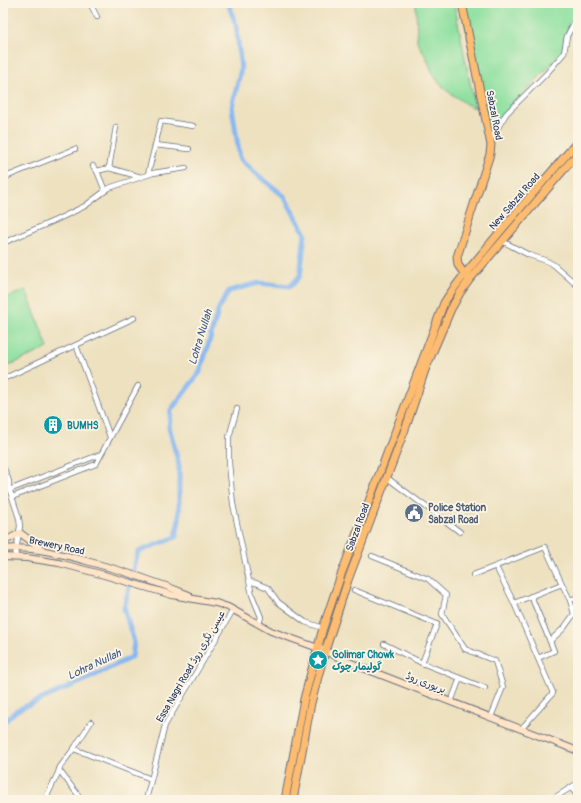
<svg xmlns="http://www.w3.org/2000/svg" width="581" height="803" font-family="Pangolin,'Playpen Sans Arabic',sans-serif">
	<style>
		.green { fill: #8fe0a0; stroke: #55887f }
		.lines { fill: none; stroke-linecap: round; stroke-linejoin: round }
		.canal { stroke: #85b7f2; stroke-width: 5 }
		.street-casing { stroke: #646d80; stroke-width: 6 }
		.secondary-casing { stroke: #646d80; stroke-width: 8 }
		.primary-casing { stroke: #646d80; stroke-width: 9 }
		.street { stroke: #fff; stroke-width: 4.5 }
		.secondary { stroke: #ffe4c6; stroke-width: 6 }
		.primary { stroke: #febc70; stroke-width: 7 }
		.labels { text-anchor: middle; stroke-width: 3.5; stroke-linejoin: round; paint-order: stroke }
		.street-label { font-size: 10px; fill: #1b2f5e; stroke: #fcf5e5 }
		.culture-label { font-size: 10px; font-weight: bold; fill: #0d838f; stroke: #fcf5e5; text-anchor: start }
		.service-label { font-size: 10px; font-weight: bold; fill: #4e5e75; stroke: #fcf5e5; text-anchor: start }
		.water-label { font-size: 11px; font-style: italic; fill: #3b588a; stroke: #fcf5e5 }
	</style>
	<rect width="100%" height="100%" fill="#fcf5e5"/>
	<filter id="ink" filterUnits="userSpaceOnUse"><feTurbulence type="fractalNoise" baseFrequency=".025" numOctaves="2"/><feDisplacementMap in="SourceGraphic" scale="8" xChannelSelector="R" yChannelSelector="G"/><feConvolveMatrix kernelMatrix="1 2 1 2 8 2 1 2 1" color-interpolation-filters="sRGB"/></filter>
	<filter id="wash" filterUnits="userSpaceOnUse"><feTurbulence type="fractalNoise" baseFrequency=".012" numOctaves="4" result="noise"/><feDisplacementMap in="SourceGraphic" scale="16" xChannelSelector="R" yChannelSelector="G"/><feGaussianBlur stdDeviation="0.9" result="paint"/><feColorMatrix in="noise" values="0 0 0 0 0 0 0 0 0 0 0 0 0 0 0 0 0 1.4 0 .05"/><feComposite in="paint" operator="in"/></filter>
	<g filter="url(#wash)">
		<rect width="100%" height="100%" fill="#ede1c0"/>
		<g class="green">
			<path d="M416,3H454L475,108L466,104L446,90L434,76L427,59L417,41Z"/>
			<path d="M461,3H578V16L570,23L565,37L561,54L498,120L489,132Z"/>
			<path d="M26,290L48,348L3,368V299Z"/>
		</g>
		<g class="lines">
			<path class="canal" d="M3,723L17,710L85,680L132,657L134,642L124,608L138,552L176,537L179,519V465L169,427L171,410L200,372L219,308L229,291L259,283L291,286L300,276L305,234L284,196L259,176L240,159L232,107L241,69L236,25L228,3"/>
		</g>
	</g>
	<g filter="url(#ink)">
		<g class="lines">
			<g class="street-casing">
				<g id="street">
					<path d="M90,3L97,17"/>
					<path d="M490,141L506,114L547,73L564,53L567,36L574,23L578,19"/>
					<path d="M155,145L189,149"/>
					<path d="M93,166L97,171L105,191"/>
					<path d="M109,168L116,127"/>
					<path d="M97,171L109,168L141,177"/>
					<path d="M148,174L161,121L193,126"/>
					<path d="M3,178L75,149"/>
					<path d="M502,241L529,255L547,261L554,265L578,286"/>
					<path d="M3,243L56,220L85,206L109,188L153,173L186,168"/>
					<path d="M76,345L110,437"/>
					<path d="M3,379L134,318"/>
					<path d="M237,409L229,437V463L233,504L252,595L261,617L259,624"/>
					<path d="M3,466L9,481V488L19,518L20,526L15,557"/>
					<path d="M386,477L460,532"/>
					<path d="M3,480L9,488"/>
					<path d="M9,490L101,454"/>
					<path d="M12,497L96,464L138,386"/>
					<path d="M372,556L428,579L446,595L442,614L465,649L495,661L503,687L491,717"/>
					<path d="M496,567L514,603L553,693L521,729"/>
					<path d="M473,575L545,547L562,584L570,600L574,614L564,628L550,641"/>
					<path d="M250,582L256,583L268,588L278,602L305,622L323,628"/>
					<path d="M354,590L437,624L422,663"/>
					<path d="M531,596L554,651L538,658"/>
					<path d="M570,600L578,597"/>
					<path d="M514,603L562,584"/>
					<path d="M384,644L422,663L485,688"/>
					<path d="M451,702L460,678"/>
					<path d="M74,749L151,779"/>
					<path d="M59,770L82,800"/>
					<path d="M571,787L578,797"/>
					<path d="M45,800L58,773L60,767L75,747L91,722"/>
					<path d="M146,800L165,725L233,610"/>
					<path d="M551,800L578,783"/>
				</g>
			</g>
			<g class="secondary-casing">
				<g id="secondary">
					<path d="M3,542L20,533L43,550"/>
					<path d="M3,549C33,546 62,554 90,562C124,571 157,582 189,595"/>
					<path d="M3,557L27,558L59,563L104,575L172,595L216,603L228,607L271,631L318,648L358,666L578,751"/>
				</g>
			</g>
			<g class="primary-casing">
				<g id="primary">
					<path d="M462,3L491,145L490,154L457,257L458,265L466,276"/>
					<path d="M285,800L304,699L323,628L341,575L444,303C456,283 470,268 485,250C515,213 547,178 578,141"/>
					<path d="M293,800L311,703L325,651L348,580L407,424L425,370L451,309L460,293L470,279L578,153"/>
				</g>
			</g>
			<use href="#street" class="street"/>
			<use href="#secondary" class="secondary"/>
			<use href="#primary" class="primary"/>
		</g>
	</g>
	<defs>
		<g id="building-disc" transform="scale(1)"><circle r="9.5" fill="#0f9aa8" stroke="#fcf5e5"/><path d="M-4-6H4V6H1V3H-1V6H-4ZM-2.5-4.3h1.7v1.8h-1.7ZM.8-4.3h1.7v1.8H.8ZM-2.5-1h1.7V.8h-1.7ZM.8-1h1.7V.8H.8Z" fill="#fff"/></g>
		<g id="civic-disc" transform="scale(1)"><circle r="9.5" fill="#5c6f8a" stroke="#fcf5e5"/><path d="M-.6-6.5H3V-4.5H.6V-3L4-1V1h2V6H-6V1h2V-1L-.6-3ZM-1.2 2.5V6h2.4V2.5Z" fill="#fff"/></g>
		<g id="sight-disc" transform="scale(1)"><circle r="9.5" fill="#0f9aa8" stroke="#fcf5e5"/><path d="M0-6L1.8-2.2L6-1.7L2.9 1.2L3.7 5.4L0 3.3L-3.7 5.4L-2.9 1.2L-6-1.7L-1.8-2.2Z" fill="#fff"/></g>
	</defs>
	<g fill-rule="evenodd">
		<use href="#building-disc" x="53" y="425"/>
		<use href="#civic-disc" x="414" y="513"/>
		<use href="#sight-disc" x="318" y="660"/>
	</g>
	<g class="labels">
		<g class="street-label">
			<text transform="translate(495 115) rotate(79)" y="4">Sabzal Road</text>
			<text transform="translate(514 201) rotate(-49)" y="4">New Sabzal Road</text>
			<text transform="translate(357 527) rotate(-70)" y="4">Sabzal Road</text>
			<text transform="translate(57 545) rotate(12)" y="4">Brewery Road</text>
			<text transform="translate(190 666) rotate(-60)" y="4">Essa Nagri Road عیسیٰ نگری روڈ</text>
			<text transform="translate(426 682) rotate(21)" y="4">بریوری روڈ</text>
		</g>
		<g class="culture-label">
			<text x="67" y="429">BUMHS</text>
			<text x="332" y="658">Golimar Chowk<tspan x="332" dy="12">گولیمار چوک</tspan></text>
		</g>
		<g class="service-label">
			<text x="428" y="511">Police Station<tspan x="428" dy="12">Sabzal Road</tspan></text>
		</g>
		<g class="water-label">
			<text transform="translate(200 337) rotate(-73)" y="4">Lohra Nullah</text>
			<text transform="translate(94 664) rotate(-25)" y="4">Lohra Nullah</text>
		</g>
	</g>
	<rect width="581" height="803" fill="none" stroke="#fcf5e5" stroke-width="16"/>
</svg>
